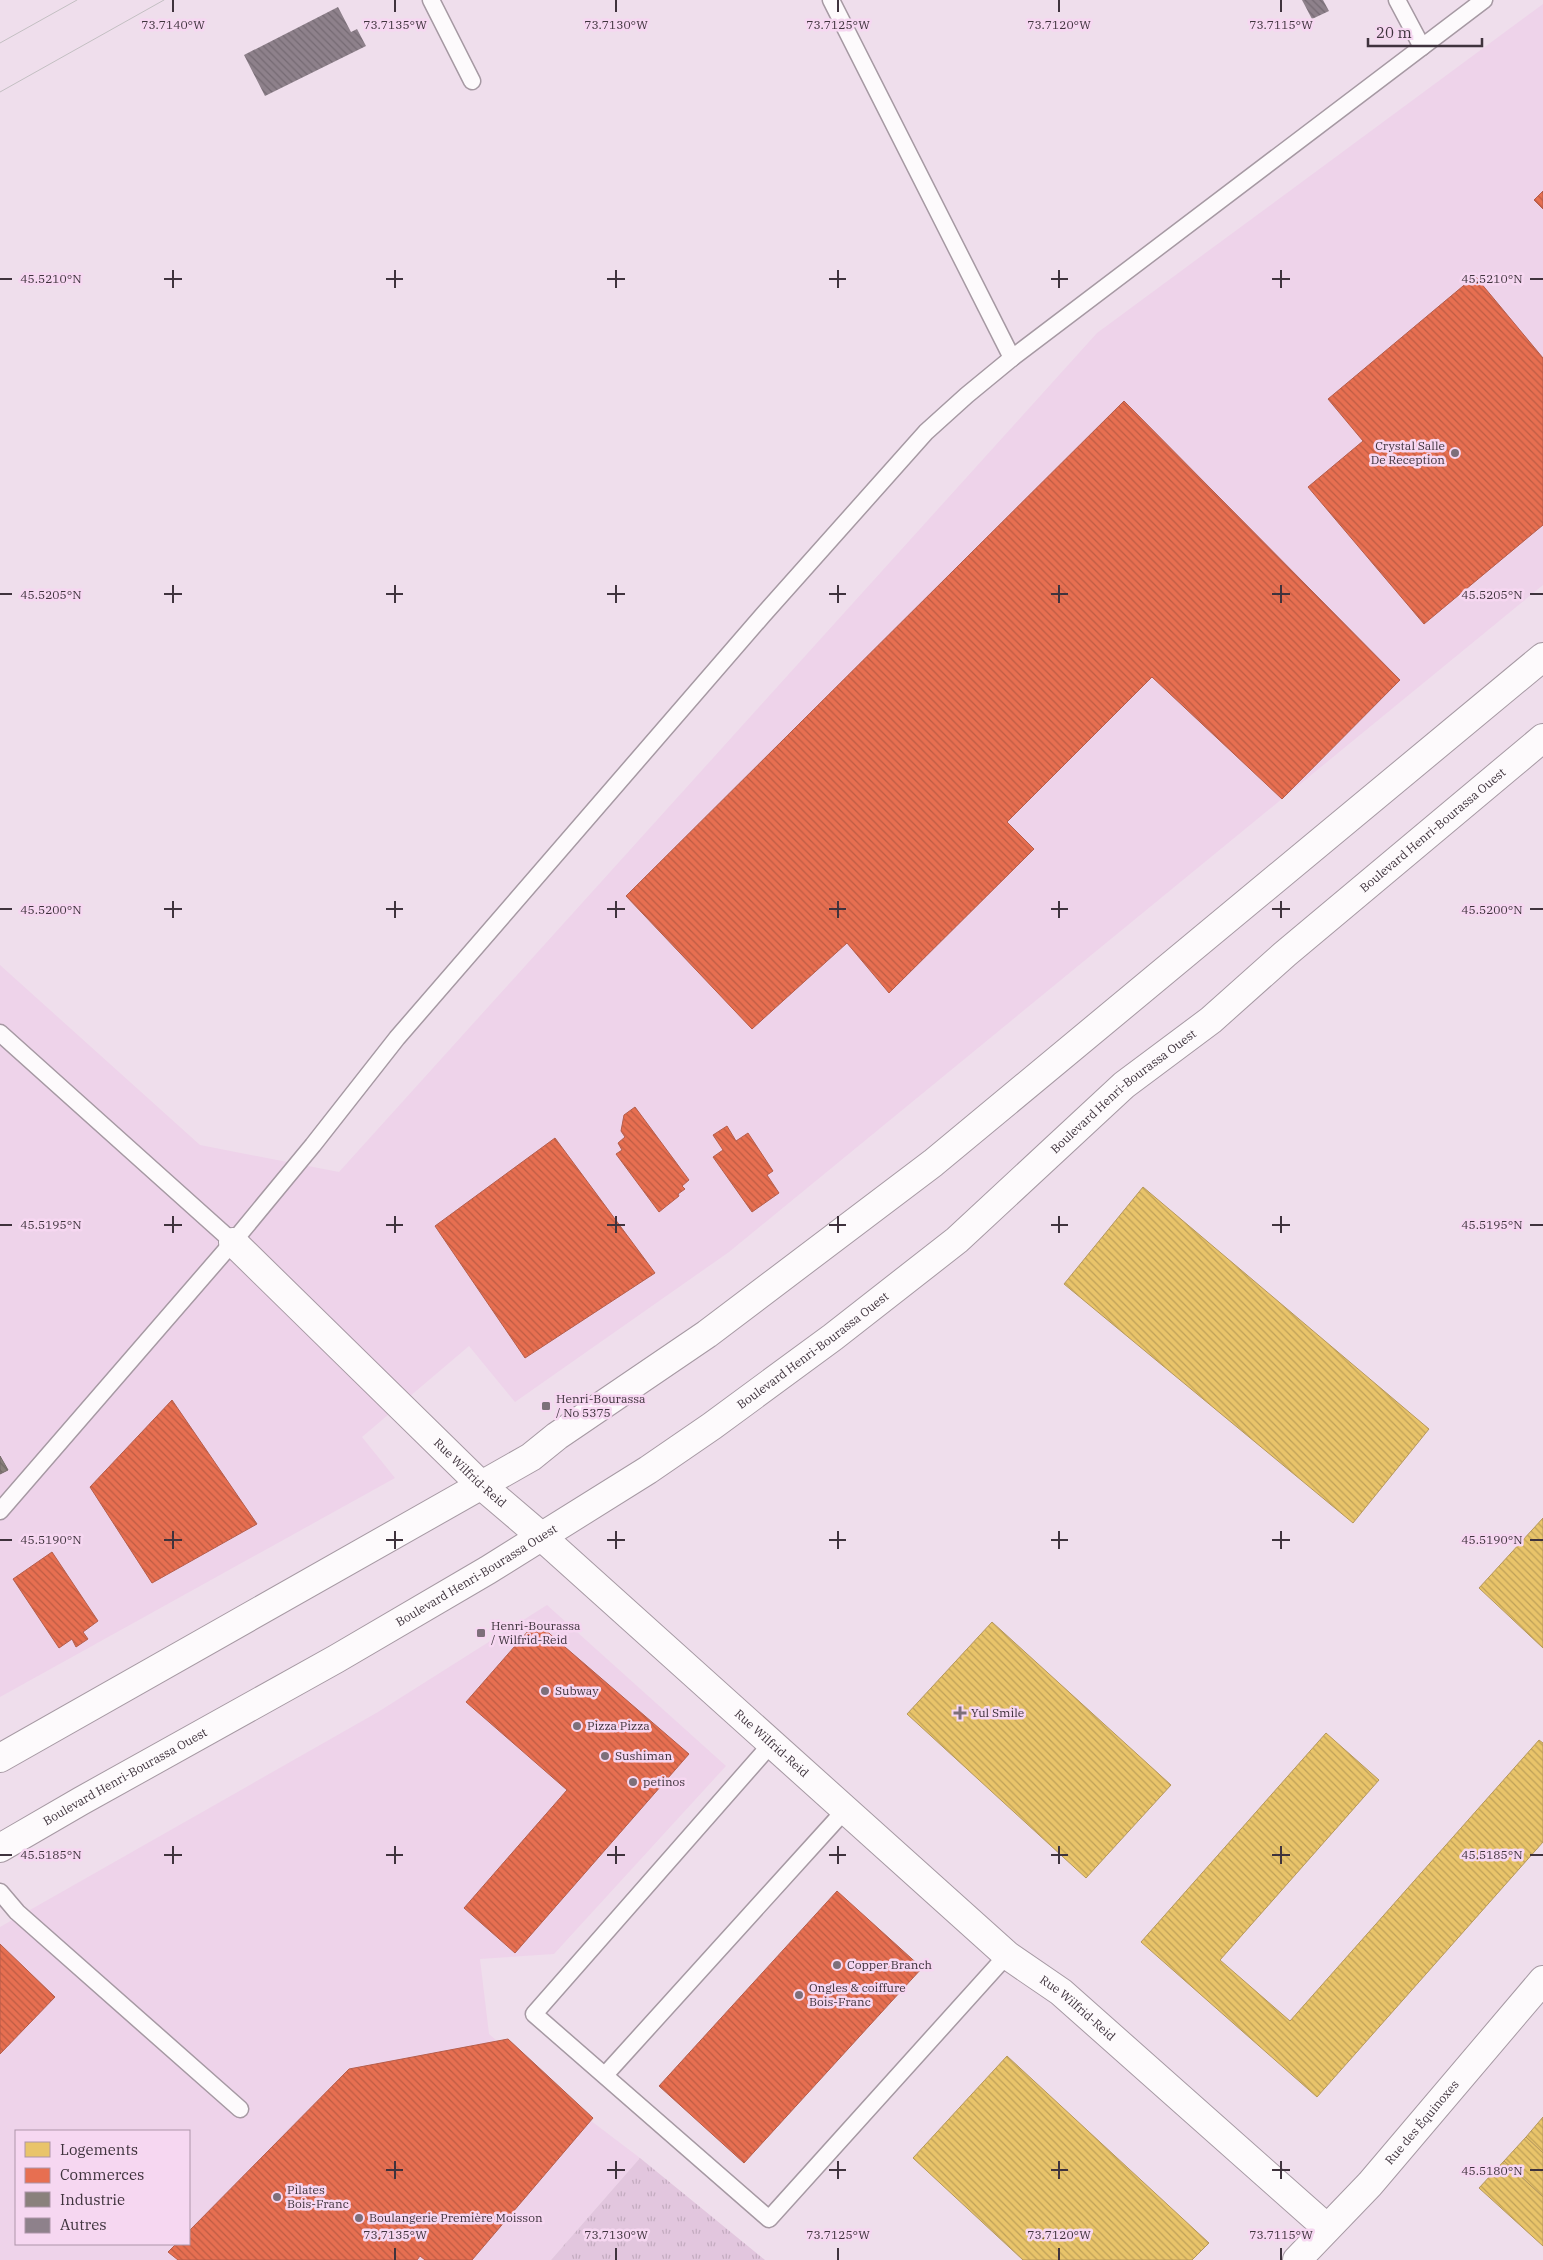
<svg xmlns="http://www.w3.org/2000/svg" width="1543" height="2260" font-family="'IBM Plex Serif',serif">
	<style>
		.built { fill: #eed3ea; fill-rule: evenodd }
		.park { fill: url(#park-tufts) }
		.homes { fill: url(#homes-back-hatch); stroke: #b6985c }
		.shops { fill: url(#shops-back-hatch); stroke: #b55d4b }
		.industry { fill: url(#industry-back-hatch); stroke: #746a69 }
		.building { fill: url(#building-back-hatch) }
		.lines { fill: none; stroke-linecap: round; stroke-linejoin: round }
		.lane-casing { stroke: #a699a3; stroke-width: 19 }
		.street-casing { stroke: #a699a3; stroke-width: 30 }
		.primary-casing { stroke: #a699a3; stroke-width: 30 }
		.lane { stroke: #fdfafc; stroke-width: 16 }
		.street { stroke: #fdfafc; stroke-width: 28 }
		.primary { stroke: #fdfafc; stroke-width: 28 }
		.tram { stroke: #c3bfc2; stroke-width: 1 }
		.ticks { fill: none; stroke: #3f333d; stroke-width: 2 }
		.poi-dot { fill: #7d6f7a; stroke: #f6d7f1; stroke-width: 2 }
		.labels { text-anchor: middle; stroke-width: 5; stroke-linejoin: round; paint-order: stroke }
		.poi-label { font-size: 12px; fill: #3f333d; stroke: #f6d7f1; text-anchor: start }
		.street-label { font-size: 12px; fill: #3f333d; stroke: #f6d7f1 }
		.ticks-label { font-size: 12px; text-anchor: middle; fill: #3f333d; stroke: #f6d7f1; stroke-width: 5; stroke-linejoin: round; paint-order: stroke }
	</style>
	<defs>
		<pattern id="park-tufts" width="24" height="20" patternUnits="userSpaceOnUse" patternTransform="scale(1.25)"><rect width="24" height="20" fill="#e2c6de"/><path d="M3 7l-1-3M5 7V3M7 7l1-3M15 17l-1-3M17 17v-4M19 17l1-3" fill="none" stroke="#c3abbf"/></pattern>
		<pattern id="homes-back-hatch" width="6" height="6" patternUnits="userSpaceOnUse" patternTransform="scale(1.25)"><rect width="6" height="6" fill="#e9c46a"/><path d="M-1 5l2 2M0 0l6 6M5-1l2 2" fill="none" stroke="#bea058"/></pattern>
		<pattern id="shops-back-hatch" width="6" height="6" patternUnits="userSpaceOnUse" patternTransform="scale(1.25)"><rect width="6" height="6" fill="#e76f51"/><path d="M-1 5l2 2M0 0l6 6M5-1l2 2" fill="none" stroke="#bd5c44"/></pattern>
		<pattern id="industry-back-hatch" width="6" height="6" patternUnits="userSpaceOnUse" patternTransform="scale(1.25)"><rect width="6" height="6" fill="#8a817c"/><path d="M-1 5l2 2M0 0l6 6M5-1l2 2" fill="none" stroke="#726a67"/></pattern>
		<pattern id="building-back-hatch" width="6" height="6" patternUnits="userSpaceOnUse" patternTransform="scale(1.25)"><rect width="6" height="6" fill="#8e818b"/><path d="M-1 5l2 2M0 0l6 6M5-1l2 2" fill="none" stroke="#756a73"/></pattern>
	</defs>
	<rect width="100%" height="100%" fill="#efdeec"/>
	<g class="built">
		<path d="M1543,4V585L729,1252L515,1402L469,1346L362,1437L395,1478L0,1697V965L200,1145L339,1172L1097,333Z"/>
		<path d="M547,1605L726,1766L554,1954L480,1959L489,2034L578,2111L640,2158L551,2260H0V1927L378,1712ZM16,2131H189V2244H16Z"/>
	</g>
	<path class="park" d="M640,2158L765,2260H551Z"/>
	<g class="homes">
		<path d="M1143,1187L1429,1429L1353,1523L1064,1284Z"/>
		<path d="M1543,1518V1648L1479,1588Z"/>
		<path d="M992,1622L1171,1785L1086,1878L907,1714Z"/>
		<path d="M1326,1733L1379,1780L1220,1960L1290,2021L1539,1740L1543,1743V1842L1317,2097L1141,1942Z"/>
		<path d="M1007,2056L1209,2243L1192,2260H1023L913,2158Z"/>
		<path d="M1543,2117V2153L1526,2137Z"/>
		<path d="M1526,2137L1543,2153V2197L1504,2161Z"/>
		<path d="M1504,2161L1543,2197V2246L1479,2188Z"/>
	</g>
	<g class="shops">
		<path d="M1543,191V209L1534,200Z"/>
		<path d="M1475,276L1543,358V525L1424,624L1308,487L1363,441L1328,399Z"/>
		<path d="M1124,401L1400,680L1282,799L1152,677L1007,822L1034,849L889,993L847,943L752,1029L626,896Z"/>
		<path d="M635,1107L689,1180L682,1186L685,1189L678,1194L679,1196L659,1212L616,1154L622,1150L618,1143L625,1137L621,1131L624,1115Z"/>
		<path d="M727,1126L736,1141L748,1133L773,1171L767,1175L779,1193L752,1212L713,1157L723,1150L713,1135Z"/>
		<path d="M555,1138L655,1273L525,1358L435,1226Z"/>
		<path d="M172,1400L257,1524L152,1583L90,1487Z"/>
		<path d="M52,1552L98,1621L83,1632L88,1639L76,1647L72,1639L59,1648L13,1579Z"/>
		<path d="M536,1622L689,1754L515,1953L464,1908L567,1790L466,1702Z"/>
		<path d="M837,1891L922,1968L744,2163L659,2086Z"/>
		<path d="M0,1944L55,1997L0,2054Z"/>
		<path d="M508,2039L593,2118L472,2260H425L420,2256L417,2260H178L168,2252L176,2244H189V2231L349,2069Z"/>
	</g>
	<path class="industry" d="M0,1456L8,1470L0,1474Z"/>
	<g class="building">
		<path d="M1302,0H1323L1329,11L1312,19Z"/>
		<path d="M338,7L351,32L357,29L366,46L265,96L244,55Z"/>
	</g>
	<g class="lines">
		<g class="lane-casing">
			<g id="lane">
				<path d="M431,0L472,81"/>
				<path d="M831,0L1012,358"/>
				<path d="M1397,0L1422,47"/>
				<path d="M0,1033L233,1242"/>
				<path d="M0,1511L233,1242L313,1145L397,1038L763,615L926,432L967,395L1012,358L1484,0"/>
				<path d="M772,1743L534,2014L769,2219L1007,1955"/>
				<path d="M0,1892L17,1912L240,2109"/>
				<path d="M605,2075L846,1809"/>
			</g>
		</g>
		<g class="street-casing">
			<g id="street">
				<path id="s1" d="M233,1242L481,1485L542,1537L1007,1955L1061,1992L1327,2228"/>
				<path id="s2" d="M1297,2260L1370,2184L1543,1980"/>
			</g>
		</g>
		<g class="primary-casing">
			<g id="primary">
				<path d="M0,1758L531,1457L557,1436L707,1334L933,1163L1543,657"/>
				<path id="s3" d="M0,1848L81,1801L336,1659L488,1570L648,1470L712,1426L833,1337L957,1240L1124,1085L1211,1020L1285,954L1543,738"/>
			</g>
		</g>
		<use href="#lane" class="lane"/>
		<use href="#street" class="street"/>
		<use href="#primary" class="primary"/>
		<g class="tram">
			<path d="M0,43L77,0"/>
			<path d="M0,92L164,0"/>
		</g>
	</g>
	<path class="ticks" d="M173,0V12M395,0V12M616,0V12M838,0V12M1059,0V12M1281,0V12M173,270V288M395,270V288M616,270V288M838,270V288M1059,270V288M1281,270V288M0,279H12M164,279H182M386,279H403M607,279H625M829,279H846M1051,279H1068M1272,279H1290M1530,279H1543M173,585V603M395,585V603M616,585V603M838,585V603M1059,585V603M1281,585V603M0,594H12M164,594H182M386,594H403M607,594H625M829,594H846M1051,594H1068M1272,594H1290M1530,594H1543M173,901V918M395,901V918M616,901V918M838,901V918M1059,901V918M1281,901V918M0,909H12M164,909H182M386,909H403M607,909H625M829,909H846M1051,909H1068M1272,909H1290M1530,909H1543M173,1216V1233M395,1216V1233M616,1216V1233M838,1216V1233M1059,1216V1233M1281,1216V1233M0,1225H12M164,1225H182M386,1225H403M607,1225H625M829,1225H846M1051,1225H1068M1272,1225H1290M1530,1225H1543M173,1531V1549M395,1531V1549M616,1531V1549M838,1531V1549M1059,1531V1549M1281,1531V1549M0,1540H12M164,1540H182M386,1540H403M607,1540H625M829,1540H846M1051,1540H1068M1272,1540H1290M1530,1540H1543M173,1846V1864M395,1846V1864M616,1846V1864M838,1846V1864M1059,1846V1864M1281,1846V1864M0,1855H12M164,1855H182M386,1855H403M607,1855H625M829,1855H846M1051,1855H1068M1272,1855H1290M1530,1855H1543M395,2161V2179M616,2161V2179M838,2161V2179M1059,2161V2179M1281,2161V2179M386,2170H403M607,2170H625M829,2170H846M1051,2170H1068M1272,2170H1290M1530,2170H1543M395,2248V2260M616,2248V2260M838,2248V2260M1059,2248V2260M1281,2248V2260"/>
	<g class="poi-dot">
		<circle cx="1455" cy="453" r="5"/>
		<rect x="541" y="1401" width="10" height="10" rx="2.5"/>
		<rect x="476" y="1628" width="10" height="10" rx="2.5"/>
		<circle cx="545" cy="1691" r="5"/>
		<path d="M957.5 1705.5h5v5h5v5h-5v5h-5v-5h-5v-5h5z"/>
		<circle cx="577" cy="1726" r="5"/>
		<circle cx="605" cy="1756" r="5"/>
		<circle cx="633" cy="1782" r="5"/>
		<circle cx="837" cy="1965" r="5"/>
		<circle cx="799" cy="1995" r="5"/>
		<circle cx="277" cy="2197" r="5"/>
		<circle cx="359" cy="2218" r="5"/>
	</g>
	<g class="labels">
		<g class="poi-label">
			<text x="1445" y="450" text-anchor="end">Crystal Salle<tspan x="1445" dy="14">De Reception</tspan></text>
			<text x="556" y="1403">Henri-Bourassa<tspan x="556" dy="14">/ No 5375</tspan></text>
			<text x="491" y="1630">Henri-Bourassa<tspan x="491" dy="14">/ Wilfrid-Reid</tspan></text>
			<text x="555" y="1695">Subway</text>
			<text x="971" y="1717">Yul Smile</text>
			<text x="587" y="1730">Pizza Pizza</text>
			<text x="615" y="1760">Sushiman</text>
			<text x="643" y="1786">petinos</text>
			<text x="847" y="1969">Copper Branch</text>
			<text x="809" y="1992">Ongles &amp; coiffure<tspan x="809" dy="14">Bois-Franc</tspan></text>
			<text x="287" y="2194">Pilates<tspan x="287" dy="14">Bois-Franc</tspan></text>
			<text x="369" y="2222">Boulangerie Première Moisson</text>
		</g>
		<g class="street-label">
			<text dy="4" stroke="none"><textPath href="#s3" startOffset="1764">Boulevard Henri-Bourassa Ouest</textPath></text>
			<text dy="4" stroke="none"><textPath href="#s3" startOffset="1359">Boulevard Henri-Bourassa Ouest</textPath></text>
			<text dy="4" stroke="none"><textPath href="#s3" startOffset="954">Boulevard Henri-Bourassa Ouest</textPath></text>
			<text dy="4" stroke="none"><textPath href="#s1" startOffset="331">Rue Wilfrid-Reid</textPath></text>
			<text dy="4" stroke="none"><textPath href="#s3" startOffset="549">Boulevard Henri-Bourassa Ouest</textPath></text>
			<text dy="4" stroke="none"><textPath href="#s1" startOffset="736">Rue Wilfrid-Reid</textPath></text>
			<text dy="4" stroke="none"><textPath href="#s3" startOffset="144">Boulevard Henri-Bourassa Ouest</textPath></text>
			<text dy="4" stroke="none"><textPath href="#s1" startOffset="1141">Rue Wilfrid-Reid</textPath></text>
			<text dy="4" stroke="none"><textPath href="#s2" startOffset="186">Rue des Équinoxes</textPath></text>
		</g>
	</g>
	<g class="ticks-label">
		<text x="173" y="29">73.7140°W</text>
		<text x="395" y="29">73.7135°W</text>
		<text x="616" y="29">73.7130°W</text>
		<text x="838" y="29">73.7125°W</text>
		<text x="1059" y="29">73.7120°W</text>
		<text x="1281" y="29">73.7115°W</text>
		<text x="51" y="283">45.5210°N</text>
		<text x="1492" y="283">45.5210°N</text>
		<text x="51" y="599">45.5205°N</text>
		<text x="1492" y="599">45.5205°N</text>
		<text x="51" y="914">45.5200°N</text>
		<text x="1492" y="914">45.5200°N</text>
		<text x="51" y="1229">45.5195°N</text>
		<text x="1492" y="1229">45.5195°N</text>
		<text x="51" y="1544">45.5190°N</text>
		<text x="1492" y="1544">45.5190°N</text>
		<text x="51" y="1859">45.5185°N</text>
		<text x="1492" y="1859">45.5185°N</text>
		<text x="1492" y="2175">45.5180°N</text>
		<text x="395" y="2239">73.7135°W</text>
		<text x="616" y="2239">73.7130°W</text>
		<text x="838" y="2239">73.7125°W</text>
		<text x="1059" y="2239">73.7120°W</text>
		<text x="1281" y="2239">73.7115°W</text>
	</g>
	<rect x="15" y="2130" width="175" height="115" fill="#f6d7f1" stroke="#ad95a9"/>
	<rect x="25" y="2142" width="25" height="15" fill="#e9c46a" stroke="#ad95a9"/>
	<text x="60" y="2155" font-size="15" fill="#3f333d">Logements</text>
	<rect x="25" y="2168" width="25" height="15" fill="#e76f51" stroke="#ad95a9"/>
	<text x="60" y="2180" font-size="15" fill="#3f333d">Commerces</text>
	<rect x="25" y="2192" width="25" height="15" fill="#8a817c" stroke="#ad95a9"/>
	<text x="60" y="2205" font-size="15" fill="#3f333d">Industrie</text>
	<rect x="25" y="2218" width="25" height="15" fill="#8e818b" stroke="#ad95a9"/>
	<text x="60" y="2230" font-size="15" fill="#3f333d">Autres</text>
	<path d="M1368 38v8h114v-8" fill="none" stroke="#3f333d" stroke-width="2.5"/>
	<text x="1376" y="38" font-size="15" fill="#3f333d" stroke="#f6d7f1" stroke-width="4" paint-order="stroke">20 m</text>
</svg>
